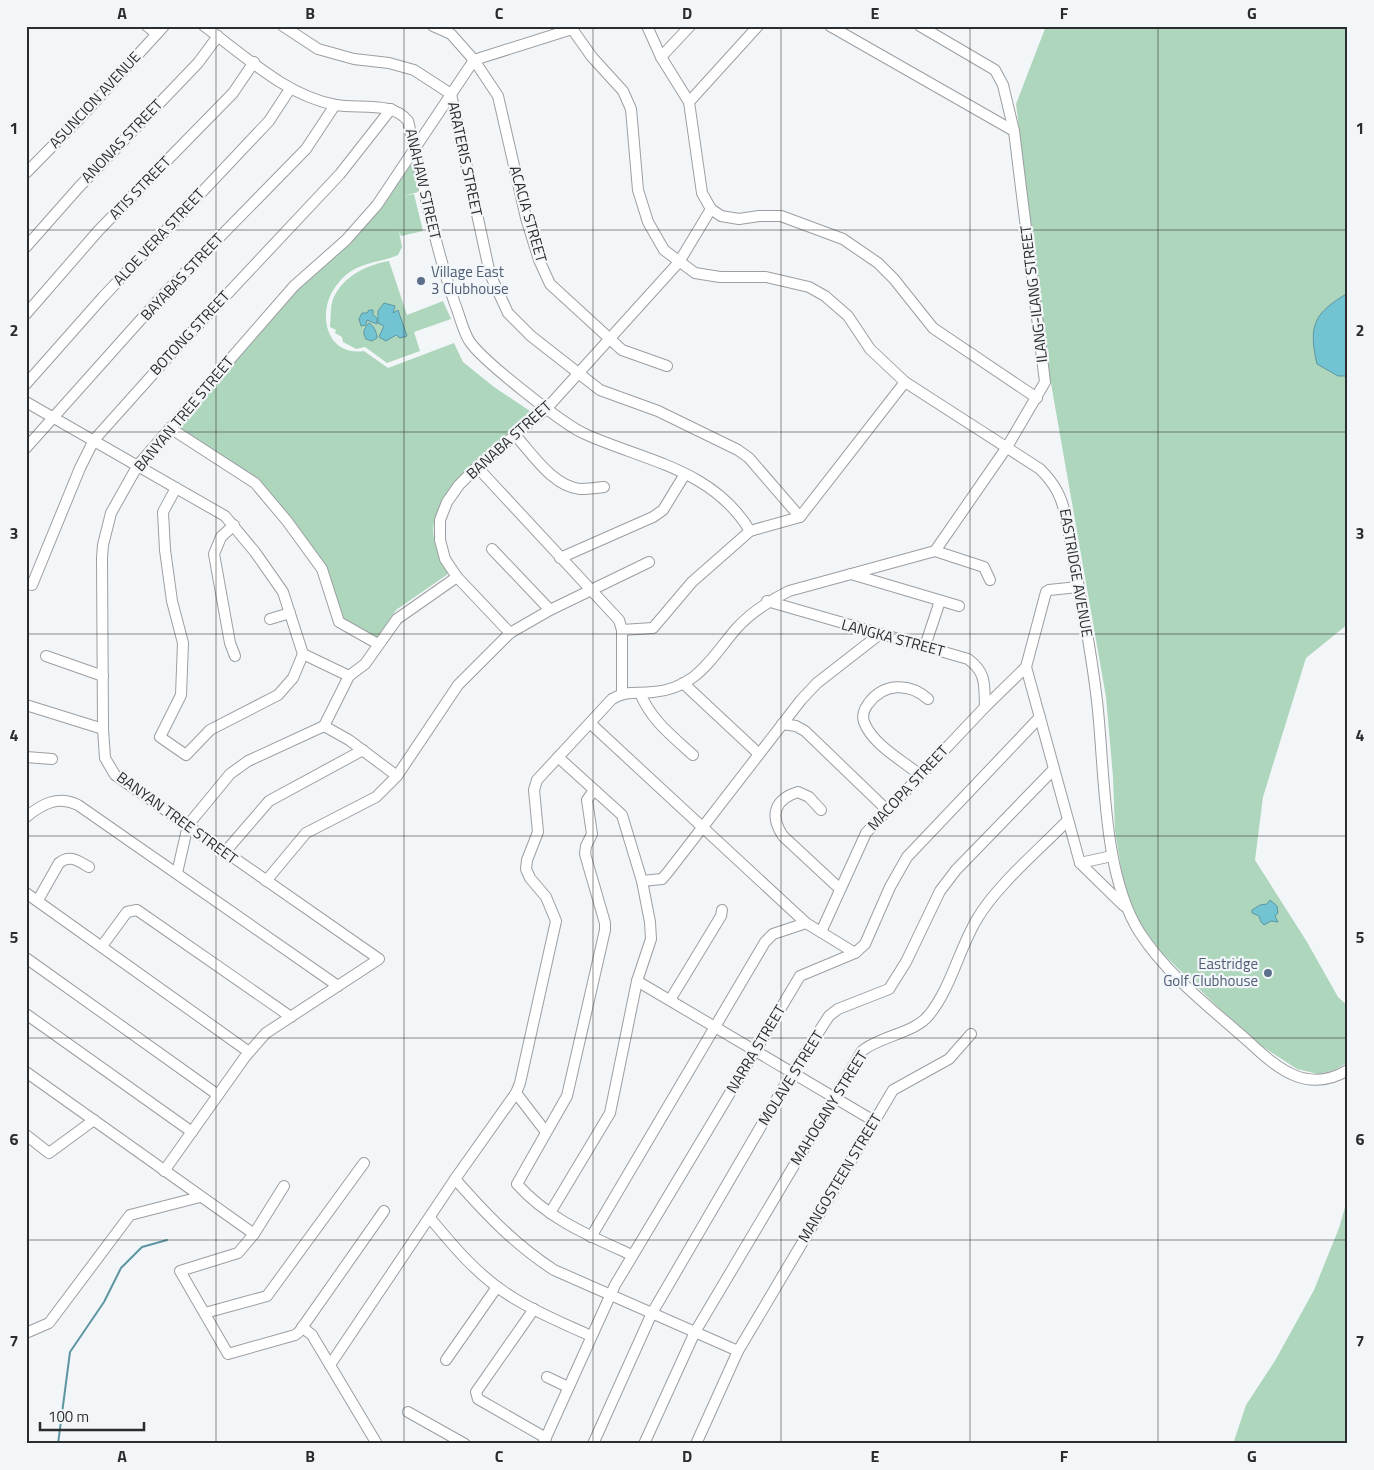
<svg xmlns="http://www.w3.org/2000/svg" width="1374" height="1470" font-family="'Titillium Web',sans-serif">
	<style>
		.green { fill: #aed6bd }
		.water { fill: #72c4d3; stroke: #5d96a1 }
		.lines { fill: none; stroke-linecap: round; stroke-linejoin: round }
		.stream { stroke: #5d96a1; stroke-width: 2 }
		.minor-casing { stroke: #9c9ea1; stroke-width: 12 }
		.minor { stroke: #fff; stroke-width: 10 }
		.grid { fill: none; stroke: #2b2c2d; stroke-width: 1; stroke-opacity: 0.55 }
		.service-dot { fill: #5c6f8a; stroke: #f3f6f9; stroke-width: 2 }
		.labels { text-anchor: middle; stroke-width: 4.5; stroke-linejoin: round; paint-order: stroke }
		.street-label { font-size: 15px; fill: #2b2c2d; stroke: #f3f6f9 }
		.service-label { font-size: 15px; fill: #4e5e75; stroke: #f3f6f9; text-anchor: start }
		.neatline { fill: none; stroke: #2b2c2d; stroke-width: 2 }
		.grid-label { font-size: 16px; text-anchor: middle; font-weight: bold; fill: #2b2c2d }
	</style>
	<rect width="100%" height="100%" fill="#f3f6f9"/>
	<g class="green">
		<path d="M1046,26H1348V624L1306,658L1263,797L1255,860L1307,942L1338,997L1348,1006V1062L1335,1070L1318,1074L1297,1069L1251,1039L1163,954L1142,927L1131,904L1122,874L1115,831L1113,777L1106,697L1049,372L1016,104Z"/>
		<path d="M412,159L418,192L404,196L414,194L423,231L401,236L399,231L402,247L398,255C374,265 354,261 336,286C316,312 326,357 364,351L388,368L454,343L463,362L494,387L533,413C501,439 443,480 434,523C430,539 441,560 448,574L396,610L378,637L374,638L341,621L327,571L258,479L174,427Z"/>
		<path d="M389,261L407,315L443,301L451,319L414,332L420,351L387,363L365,347L356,349L343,342L342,337L335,333L336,330L330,327C331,318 330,307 333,299C343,276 366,265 389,261Z"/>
		<path d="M1348,1197V1444H1233L1246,1405L1276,1359L1314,1290L1339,1228Z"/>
	</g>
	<g class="water">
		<path d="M1348,293V376H1338L1317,364C1308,325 1314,313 1348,293Z"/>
		<path d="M384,303L395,306L393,313L398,310L407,336L400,338L396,335L386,341L379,337L384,326L378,323V311Z"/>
		<path d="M369,310H373V315L377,318V324L367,320L366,325L361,326L359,319L362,313H367Z"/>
		<path d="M369,323C373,325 377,332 377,338L372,341L366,339C362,332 364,329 369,323Z"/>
		<path d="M1270,900L1277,906L1278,913L1275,916L1278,922L1271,921L1264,925L1261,922L1259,916L1252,913V910L1260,905L1267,904Z"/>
	</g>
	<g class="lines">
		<path class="stream" d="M58,1444L70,1352L104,1302L121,1268L142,1247L167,1240"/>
		<g class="minor-casing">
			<g id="minor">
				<path d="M147,26L157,34"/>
				<path d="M204,26C244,55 286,96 336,105C359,109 393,101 408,121C423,183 434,244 455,304C460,316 463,332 470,342C483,361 564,425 585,434C645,461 713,469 750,531"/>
				<path d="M283,26L318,49L354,59L389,63L414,70L451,94L490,274L508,313L531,336L600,390L658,411L738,450L749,458L800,517"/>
				<path d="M433,26L451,34L474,60L498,96L526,218L539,260L550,284L622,350L667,366"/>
				<path d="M570,26L592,57L623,91L631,109L638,190L648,222L664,250L695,273L720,277H766L809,287L825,296L848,316L870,349L905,382L1040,469C1055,484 1062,497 1066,518C1077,579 1090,639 1097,701C1105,770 1102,874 1140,933C1168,976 1211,1008 1249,1042C1279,1070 1308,1094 1348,1070"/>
				<path d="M647,26L661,57L689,102L702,193L711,209L721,216L739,219L759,216H781L843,239L878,263L894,279L933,328L1037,398"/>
				<path d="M830,26L1014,131"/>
				<path d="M661,57L690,26"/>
				<path d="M689,102L758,26"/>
				<path d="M26,173L83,115L164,26"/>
				<path d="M26,247L79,187L198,63L218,36"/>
				<path d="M26,314L99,230L233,93L254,62"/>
				<path d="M26,384L103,297L269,121L290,89"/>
				<path d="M26,402L225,516L255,552L283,592L303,654L349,676"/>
				<path d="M170,428L255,483L287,521L322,569L339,622L378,644"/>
				<path d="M514,434C532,453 552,486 580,489C588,489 596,488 604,487"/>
				<path d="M26,448L160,298L306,149L335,105"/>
				<path d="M477,467L619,620L622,630V693"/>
				<path d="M176,488L163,512L165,550L172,601L183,643L181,695L160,737L186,755L210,730L278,695L293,678L303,654"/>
				<path d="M234,525L221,537L214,554L230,643L235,656"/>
				<path d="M492,549L550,610"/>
				<path d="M935,551L984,567L990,580"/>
				<path d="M560,558L653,517L663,510L685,474"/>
				<path d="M851,574L959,606"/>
				<path d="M32,585L80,468L94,440L171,354L340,174L391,109"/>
				<path d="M767,601L968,659C987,673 984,685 985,707"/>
				<path d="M270,619L290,613"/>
				<path d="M622,630L653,628L692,582L750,531L800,517L905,382"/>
				<path d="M510,633L457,577L445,559L440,540V520L447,502L459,485L477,467L547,408L679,262L711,209"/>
				<path d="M925,646L940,601"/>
				<path d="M46,656L103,676"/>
				<path d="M1026,667L1080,863"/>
				<path d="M1026,667L1046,592L1049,590L1078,587"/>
				<path d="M683,683L759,754"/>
				<path d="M640,693C651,720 672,736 693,755"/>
				<path d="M26,705L103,729"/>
				<path d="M590,723L806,923L855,953"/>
				<path d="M782,724L796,726L805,731L887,810"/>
				<path d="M324,726L349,740L397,776"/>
				<path d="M26,757L52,759"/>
				<path d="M920,775C902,760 873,745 864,722C862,716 864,709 868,704C883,683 909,682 928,699"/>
				<path d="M594,790L587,800L592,834L586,846L585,854L605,923V930L567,1096L517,1184C548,1219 590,1236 632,1255"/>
				<path d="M821,810L809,797L798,792C775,799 769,815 783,836L840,889"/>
				<path d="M26,817C42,804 58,795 78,805L338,986"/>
				<path d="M225,852L269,801L363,750"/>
				<path d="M1080,863L1124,906"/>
				<path d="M1080,863L1112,856"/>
				<path d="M177,873L188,825L230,774L248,761L324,726L349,676L365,664L397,619L457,577"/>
				<path d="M266,881L306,833L376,797L397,776L458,685L510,633L550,610L649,562"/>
				<path d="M642,881L662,879L668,872L801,700L817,683L880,634"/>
				<path d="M26,893L249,1052"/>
				<path d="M38,900L59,863C70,854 78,861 89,867"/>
				<path d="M821,932L866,833L985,707L1026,667"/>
				<path d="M102,946L127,912L137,910L291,1017"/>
				<path d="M26,958L218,1095"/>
				<path d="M637,981L874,1121"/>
				<path d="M670,1000L721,916L722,910"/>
				<path d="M26,1014L192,1132"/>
				<path d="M26,1072L254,1234"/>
				<path d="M516,1093L546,1132"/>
				<path d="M26,1135L49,1153L94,1120"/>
				<path d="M164,1171L245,1057L266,1033L379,959L115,775L105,758L103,729L102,558L103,545L111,513L138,465L294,286L346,240L377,205L474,60L572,29"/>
				<path d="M455,1179C485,1213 515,1245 554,1270L738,1351"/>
				<path d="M284,1186L254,1234L238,1253L180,1271L228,1354L295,1335L299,1332L384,1211"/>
				<path d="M550,1213L610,1113L637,981L651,939L650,922L642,881L622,815L558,757"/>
				<path d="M430,1218C454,1247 479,1277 512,1297C537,1313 565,1324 591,1336"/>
				<path d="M591,1237L765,942L773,934L806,923"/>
				<path d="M534,1309L476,1392L478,1399L546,1438"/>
				<path d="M205,1313L267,1296L364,1163"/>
				<path d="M302,1327L312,1335L377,1444"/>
				<path d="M26,1333L49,1323L130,1215L200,1197"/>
				<path d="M446,1360L497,1287"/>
				<path d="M330,1365L455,1179L516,1093L520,1083L556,921L546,897L530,878L526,869L527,860L538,832L534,790L537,780L612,699C627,690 636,694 653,692C667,691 681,686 692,678C710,665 722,645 736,629C751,612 769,601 789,591L935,551L1007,447L1045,382L1014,131L1003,85L995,70L920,26"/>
				<path d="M547,1377L568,1387"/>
				<path d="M408,1412L465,1444"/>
				<path d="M543,1444L615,1285L800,976L855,953L865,944L890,887L907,857L1040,717"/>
				<path d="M593,1444L652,1313L792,1073L829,1016L838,1009L889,989L906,962L940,891L956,870L1054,769"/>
				<path d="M644,1444L695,1332L862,1051C880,1036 915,1033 929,1015C951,988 959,949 977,919C997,885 1039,850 1067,821"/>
				<path d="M696,1444L738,1351L893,1090L949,1059L971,1034"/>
			</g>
		</g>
		<use href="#minor" class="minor"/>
	</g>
	<path class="grid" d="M216,26V1444M404,26V1444M593,26V1444M781,26V1444M970,26V1444M1158,26V1444M26,230H1348M26,432H1348M26,634H1348M26,836H1348M26,1038H1348M26,1240H1348"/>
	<g class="service-dot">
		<circle cx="421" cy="281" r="5"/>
		<circle cx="1268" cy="973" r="5"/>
	</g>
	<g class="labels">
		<g class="street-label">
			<text transform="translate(95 100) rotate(-47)" y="5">ASUNCION AVENUE</text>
			<text transform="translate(122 141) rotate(-46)" y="5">ANONAS STREET</text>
			<text transform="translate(465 159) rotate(78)" y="5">ARATERIS STREET</text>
			<text transform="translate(423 184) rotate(77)" y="5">ANAHAW STREET</text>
			<text transform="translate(140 188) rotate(-46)" y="5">ATIS STREET</text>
			<text transform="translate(528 214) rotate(74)" y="5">ACACIA STREET</text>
			<text transform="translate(159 237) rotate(-47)" y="5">ALOE VERA STREET</text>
			<text transform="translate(182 277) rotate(-47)" y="5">BAYABAS STREET</text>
			<text transform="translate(1034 294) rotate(-97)" y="5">ILANG-ILANG STREET</text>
			<text transform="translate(190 333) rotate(-47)" y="5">BOTONG STREET</text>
			<text transform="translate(184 414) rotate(-50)" y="5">BANYAN TREE STREET</text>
			<text transform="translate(509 440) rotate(-42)" y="5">BANABA STREET</text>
			<text transform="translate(1076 573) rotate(80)" y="5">EASTRIDGE AVENUE</text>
			<text transform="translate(893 638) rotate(15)" y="5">LANGKA STREET</text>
			<text transform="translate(908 788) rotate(-47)" y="5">MACOPA STREET</text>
			<text transform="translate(177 818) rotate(36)" y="5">BANYAN TREE STREET</text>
			<text transform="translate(756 1049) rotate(-59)" y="5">NARRA STREET</text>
			<text transform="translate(791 1078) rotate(-58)" y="5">MOLAVE STREET</text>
			<text transform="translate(829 1108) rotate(-58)" y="5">MAHOGANY STREET</text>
			<text transform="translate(840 1178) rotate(-59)" y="5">MANGOSTEEN STREET</text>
		</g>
		<g class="service-label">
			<text x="431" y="277">Village East<tspan x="431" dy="17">3 Clubhouse</tspan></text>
			<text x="1258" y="969" text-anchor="end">Eastridge<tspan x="1258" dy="17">Golf Clubhouse</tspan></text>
		</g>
	</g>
	<rect width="1374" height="1470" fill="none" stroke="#f3f6f9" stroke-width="55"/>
	<path d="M40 1422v8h104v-8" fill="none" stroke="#2b2c2d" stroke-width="2.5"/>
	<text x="48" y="1422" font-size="15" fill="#2b2c2d" stroke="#f3f6f9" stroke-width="4" paint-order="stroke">100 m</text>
	<rect x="28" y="28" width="1318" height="1414" class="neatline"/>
	<g class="grid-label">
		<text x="122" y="19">A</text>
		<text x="310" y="19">B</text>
		<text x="499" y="19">C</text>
		<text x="687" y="19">D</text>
		<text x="875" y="19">E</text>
		<text x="1064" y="19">F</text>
		<text x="1252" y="19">G</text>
		<text x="14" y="134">1</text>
		<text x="1360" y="134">1</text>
		<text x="14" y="336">2</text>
		<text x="1360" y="336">2</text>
		<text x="14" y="539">3</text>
		<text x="1360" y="539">3</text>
		<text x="14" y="741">4</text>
		<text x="1360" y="741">4</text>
		<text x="14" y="943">5</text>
		<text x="1360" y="943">5</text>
		<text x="14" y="1145">6</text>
		<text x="1360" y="1145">6</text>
		<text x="14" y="1347">7</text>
		<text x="1360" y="1347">7</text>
		<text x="122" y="1462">A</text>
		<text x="310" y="1462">B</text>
		<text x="499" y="1462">C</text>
		<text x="687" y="1462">D</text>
		<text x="875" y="1462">E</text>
		<text x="1064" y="1462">F</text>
		<text x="1252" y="1462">G</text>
	</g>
</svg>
